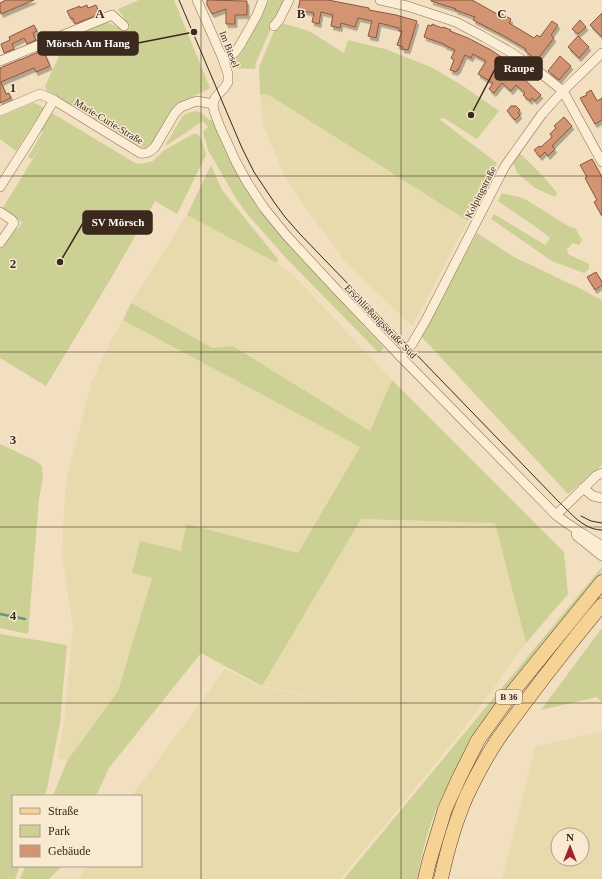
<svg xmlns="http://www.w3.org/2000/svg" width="602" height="879" font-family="Georgia,serif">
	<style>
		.farmland { fill: #e7daad; fill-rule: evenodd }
		.green { fill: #cdd094 }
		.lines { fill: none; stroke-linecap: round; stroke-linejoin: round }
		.stream { stroke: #6a9285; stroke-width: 2.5 }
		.building { fill: #d29473; stroke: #8d563b; filter: url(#shadow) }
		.street-casing { stroke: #8c6f57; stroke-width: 10 }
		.primary-casing { stroke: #593e2b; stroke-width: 15 }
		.street { stroke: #fbedd4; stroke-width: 9 }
		.primary { stroke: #f7d295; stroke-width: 14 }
		.tram { stroke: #3a291c; stroke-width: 1 }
		.grid { fill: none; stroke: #3a291c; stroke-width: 1; stroke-opacity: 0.55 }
		.labels { text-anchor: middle; stroke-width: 3; stroke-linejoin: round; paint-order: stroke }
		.shield { fill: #f8ead1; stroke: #736352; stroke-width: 1 }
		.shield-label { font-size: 9px; font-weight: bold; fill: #3a291c }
		.street-label { font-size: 10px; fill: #3a291c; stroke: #f8ead1 }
		.grid-label { font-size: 13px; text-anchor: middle; font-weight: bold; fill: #3a291c; stroke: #f8ead1; stroke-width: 3; stroke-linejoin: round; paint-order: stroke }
		.leader { fill: none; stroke: #3a291c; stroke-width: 1.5 }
		.callout-dot { fill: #3a291c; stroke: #f8ead1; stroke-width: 1.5 }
		.callout { fill: #3a291c; stroke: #3a291c; stroke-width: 1.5 }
		.callout-label { font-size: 11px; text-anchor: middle; font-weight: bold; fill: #fff }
	</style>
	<defs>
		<filter id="shadow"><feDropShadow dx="2" dy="3.5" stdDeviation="0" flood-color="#0004"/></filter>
	</defs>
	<rect width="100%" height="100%" fill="#f1dfc0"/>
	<g class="farmland">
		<path d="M260,94L269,95L468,221L412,326L345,261L312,217L284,175L263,124Z"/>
		<path d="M187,215L277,263L293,275L392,380L370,431L233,346L213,348L131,303Z"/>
		<path d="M123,320L360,447L298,553L185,525L181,551L153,578L118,691L67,761L57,758L64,722L73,628L62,554L65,492L68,473L92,381L110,343Z"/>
		<path d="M361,519L495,523L526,643L465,727L408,797L340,879H78L87,866H141V796H132L225,669L261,687L388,712L262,686Z"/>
		<path d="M602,731V879H502L535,747ZM558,835H582V859H558Z"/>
	</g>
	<g class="green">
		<path d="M139,0H174L210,88L175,106L153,142L145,148L136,145L47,91L45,86L68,37L106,21L126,32L130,27L118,9Z"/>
		<path d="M269,0H284L256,62L255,69L235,68L233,62L243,51Z"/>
		<path d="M278,22L309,31L344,53L348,40L385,49L431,67L463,86L499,111L477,139L444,118L439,119L497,163L468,221L269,95L260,94L259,67Z"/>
		<path d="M33,103L37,104L44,108L16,151L0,139V117Z"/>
		<path d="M196,111L202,113L209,120H213L234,168L249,194L277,232L384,348L379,353L287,259L248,215L237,200L208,150L203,132L208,127L203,121L167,145L166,144L182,117C185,113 191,112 196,111Z"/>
		<path d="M52,113L135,163L142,164L153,161L163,151L193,134H198L202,141L206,155L177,214L153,200L155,201L113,275L46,386L0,358V249L14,228L18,229L22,222L2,209L47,136L32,159L28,157L43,132L38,130L49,114Z"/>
		<path d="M518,152C533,165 545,178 557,193L555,197L535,188L517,173L513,162Z"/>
		<path d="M211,165L222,190L278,259L277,263L187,215Z"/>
		<path d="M502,193L523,198L570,227L575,228L582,240L579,245L573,243L567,249L568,254L589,264V269L584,273L552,261L491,219L494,214L545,245L550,238C534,224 515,214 498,201Z"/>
		<path d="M477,233L514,257L579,288L602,300V465L568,494L420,335Z"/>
		<path d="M131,303L213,348L233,346L370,431L392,380L564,552L568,594L526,643L495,523L361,519L262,686L201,653L109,768L96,796H53L67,761L118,691L152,578L132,573L140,541L181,551L186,524L298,553L360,447L123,320Z"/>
		<path d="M0,444L36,461L42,466L43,477L39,499L28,634L0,628Z"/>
		<path d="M601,568L602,569L600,576L439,803C428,827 422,853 417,879H344Z"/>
		<path d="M602,628V703L597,697L541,710Z"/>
		<path d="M0,634L67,645L60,723L47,789L44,796H13V866H20L15,879H0Z"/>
		<path d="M25,866H62L49,879H20Z"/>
	</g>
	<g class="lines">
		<path class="stream" d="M0,614L25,619"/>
	</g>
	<g class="building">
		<path d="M6,0H34L1,14L0,10V3Z"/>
		<path d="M207,0L247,1V15H235V24H226V9L212,14L207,5Z"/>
		<path d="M300,0H328L369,8V10L396,15L417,21L408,50L402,49L403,47L397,45L402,31H399V28L379,23L376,38L368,36L372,21L358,18L355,27L341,23L340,28L331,26L333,15L321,12L319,24L312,22L314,13L298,10Z"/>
		<path d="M431,0H472L499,15L500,13L511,19L509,23L534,38L537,35L540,37L552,21L558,25L551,35L554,38L537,60L525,51L526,49L502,35L473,20L475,17L455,10L456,9L431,1Z"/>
		<path d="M87,5L88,8L96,5L100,14L75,24L73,18L71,19L67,11L80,6V8Z"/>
		<path d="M602,13V37L590,25Z"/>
		<path d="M580,20L586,27L578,34L572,29Z"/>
		<path d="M432,24L442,28L443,27L451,30L450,31L468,38L491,50L509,62L525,74L522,77L541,95L535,101L532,98L530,101L523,95L525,93L516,85L511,91L502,83L494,93L489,89L493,83L478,74L486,61L473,54L471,58L465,55L458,70V69L456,72L450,70L454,60L451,58L455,50L444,45V44L424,37L428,25L432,26Z"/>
		<path d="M34,25L37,31L33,33L36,40L27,44L24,38L12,44L14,49L4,53L1,44L10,40L9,37Z"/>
		<path d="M578,36L589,47L579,58L568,47Z"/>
		<path d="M43,50L50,66L36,72L34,68L1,82L6,94L9,93L11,98L0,103V68L19,60L20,59V60Z"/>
		<path d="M560,56L571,66L559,80L548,71Z"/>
		<path d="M591,90L597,101L602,98V120L595,124L580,98L587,95L586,93Z"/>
		<path d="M511,106H516L520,110L518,113L520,115L515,120L507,111Z"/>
		<path d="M564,117L572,126L552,146L555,149L548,156L545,152L540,157L534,150L539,146L541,147L552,137L550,134L556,128L554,126Z"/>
		<path d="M592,159L602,177V216L594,202L597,200L585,178L587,177L580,165Z"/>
		<path d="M596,272L602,282V285L595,290L587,277Z"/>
	</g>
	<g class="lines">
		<g class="street-casing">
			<g id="street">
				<path d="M197,0L223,59L228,74V82L225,87L215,98L213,104L214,111L220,127L236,162L247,182L264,208L286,235L337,290L400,356L556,515C571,527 587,536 602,546"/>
				<path d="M380,0L407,6L456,22L484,37L512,53L538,71L563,91L602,162"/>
				<path d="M274,26L279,20L289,0"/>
				<path d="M223,59L234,53L239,47L257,15L263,0"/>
				<path d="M0,61L112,15L124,26"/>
				<path d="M0,111L40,94L54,100L140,153C147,154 150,152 155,147L175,113L181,107L191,103L197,101L213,104"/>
				<path d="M0,187L33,135L54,100"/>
				<path d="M0,212L12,220L14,223L0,243"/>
				<path d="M400,356L412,344L426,320L505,166L542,114L563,91L602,53"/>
				<path d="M583,488L593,496L602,498"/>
				<path d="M556,515L596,476L602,473"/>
				<path d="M576,534L577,536L602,556"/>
			</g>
		</g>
		<g class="primary-casing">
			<g id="primary">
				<path d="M425,879L429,862L445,809L459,778L478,740L511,694L602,582"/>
				<path d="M441,879C447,851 455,822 467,795C476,776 486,757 498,739C513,718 529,697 545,676C564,652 582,628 602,605"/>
			</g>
		</g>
		<use href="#street" class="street"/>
		<use href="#primary" class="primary"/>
		<g class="tram">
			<path d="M179,0L242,148L254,172L274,202L285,217L299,233L323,258L558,501C570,512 583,530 602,530"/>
			<path d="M581,516L591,521L602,523"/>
		</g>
	</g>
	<path class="grid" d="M201,0V879M401,0V879M0,176H602M0,352H602M0,527H602M0,703H602"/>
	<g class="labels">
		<rect class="shield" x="496" y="690" width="26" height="14" rx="3"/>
		<g class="shield-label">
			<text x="509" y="700">B 36</text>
		</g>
		<g class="street-label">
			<text transform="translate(230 49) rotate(69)" y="4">Im Biesel</text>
			<text transform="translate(109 121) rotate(31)" y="4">Marie-Curie-Straße</text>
			<text transform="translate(480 192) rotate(-63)" y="4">Kolpingstraße</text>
			<text transform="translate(381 321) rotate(46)" y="4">Erschließungsstraße Süd</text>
		</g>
	</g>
	<g class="grid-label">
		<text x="100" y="18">A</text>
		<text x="301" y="18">B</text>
		<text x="502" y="18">C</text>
		<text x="13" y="92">1</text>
		<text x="13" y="268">2</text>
		<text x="13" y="444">3</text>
		<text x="13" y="620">4</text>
	</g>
	<path class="leader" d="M194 32L138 43M471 115L495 69M60 262L83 223"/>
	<g class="callout-dot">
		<circle cx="194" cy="32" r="4"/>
		<circle cx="471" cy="115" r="4"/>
		<circle cx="60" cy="262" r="4"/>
	</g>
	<g class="callout">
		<rect x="38" y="32" width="100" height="23" rx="4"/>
		<rect x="495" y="57" width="47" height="23" rx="4"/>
		<rect x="83" y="211" width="69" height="23" rx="4"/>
	</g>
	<g class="callout-label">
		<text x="88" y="47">Mörsch Am Hang</text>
		<text x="519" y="72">Raupe</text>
		<text x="118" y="226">SV Mörsch</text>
	</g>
	<rect x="12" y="795" width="130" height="72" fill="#f8ead1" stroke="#ac9d89"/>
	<rect x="20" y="808" width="20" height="6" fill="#f7d295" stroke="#ac9d89"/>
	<text x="48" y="815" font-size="12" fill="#3a291c">Straße</text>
	<rect x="20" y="825" width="20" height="12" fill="#cdd094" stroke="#ac9d89"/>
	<text x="48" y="835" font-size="12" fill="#3a291c">Park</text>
	<rect x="20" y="845" width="20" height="12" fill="#d29473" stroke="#ac9d89"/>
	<text x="48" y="855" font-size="12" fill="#3a291c">Gebäude</text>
	<g transform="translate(570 847)"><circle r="19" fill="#f8ead1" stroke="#ac9d89"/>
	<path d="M0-3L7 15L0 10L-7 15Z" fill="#a0222c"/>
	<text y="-6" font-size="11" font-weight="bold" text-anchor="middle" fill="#3a291c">N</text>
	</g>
</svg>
